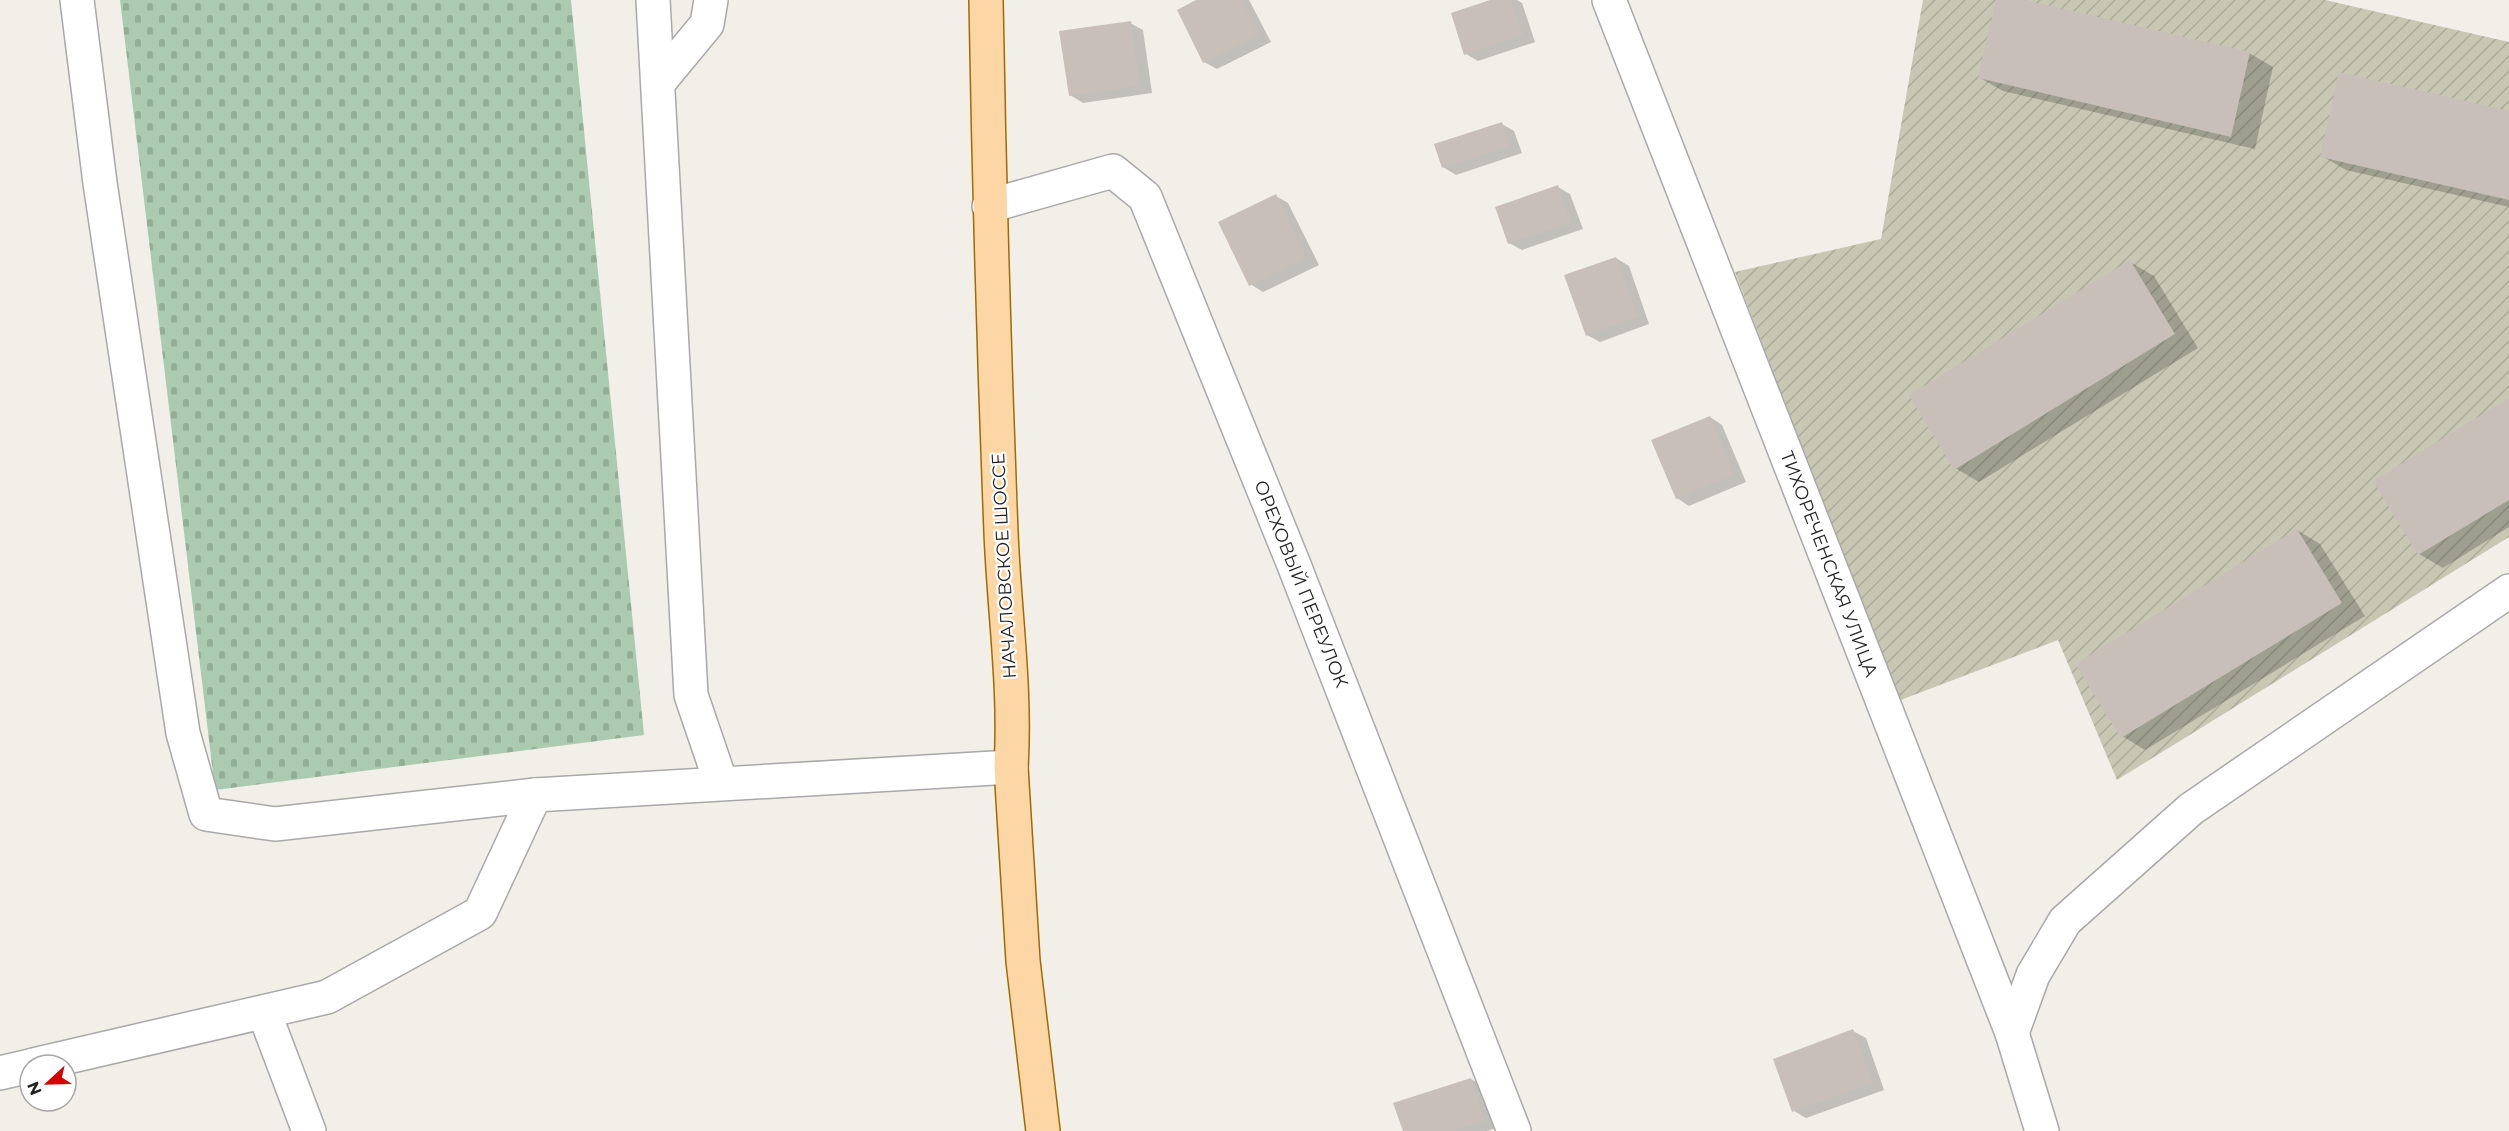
<svg xmlns="http://www.w3.org/2000/svg" width="2509" height="1131" font-family="Montserrat,sans-serif">
	<style>
		.construction { fill: url(#construction-furrows) }
		.cemetery { fill: url(#cemetery-stones) }
		.shadow { fill: #0003 }
		.building { fill: #c7bfb8 }
		.lines { fill: none; stroke-linecap: round; stroke-linejoin: round }
		.minor-casing { stroke: #a9a9a9; stroke-width: 36 }
		.major-casing { stroke: #a06b00; stroke-width: 36 }
		.minor { stroke: #fff; stroke-width: 33 }
		.major { stroke: #fcd6a4; stroke-width: 33 }
		.labels { text-anchor: middle; stroke-width: 4.5; stroke-linejoin: round; paint-order: stroke }
		.street-label { font-size: 18px; fill: #222; stroke: #fff }
	</style>
	<defs>
		<pattern id="construction-furrows" width="10" height="10" patternUnits="userSpaceOnUse" patternTransform="scale(1.5)"><rect width="10" height="10" fill="#c7c7b4"/><path d="M-1 1l2-2M0 10L10 0M9 11l2-2" fill="none" stroke="#abab9a"/></pattern>
		<pattern id="cemetery-stones" width="16" height="16" patternUnits="userSpaceOnUse" patternTransform="scale(1.5)"><rect width="16" height="16" fill="#aacbaf"/><path d="M2 7V4a2 2 0 0 1 4 0v3zM10 15v-3a2 2 0 0 1 4 0v3z" fill="#92ae96"/></pattern>
	</defs>
	<rect width="100%" height="100%" fill="#f2efe9"/>
	<path class="construction" d="M1923,0H2325L2509,42V537L2117,780L2058,640L1898,701L1735,272L1881,239Z"/>
	<path class="cemetery" d="M120,0H571L644,735L215,790Z"/>
	<g class="shadow">
		<path d="M1199,0H1249L1271,42L1217,69L1204,62Z"/>
		<path d="M1495,0H1517L1522,3L1535,42L1478,61L1466,54Z"/>
		<path d="M1997,0H2017L2249,53L2273,67L2255,149L2003,91L1980,78Z"/>
		<path d="M1130,23L1143,30L1152,93L1083,103L1070,95Z"/>
		<path d="M2509,112V207L2346,170L2322,156Z"/>
		<path d="M1502,124L1514,131L1522,153L1456,175L1443,167Z"/>
		<path d="M1558,187L1570,194L1583,229L1522,250L1509,243Z"/>
		<path d="M1276,196L1288,203L1319,265L1263,292L1250,284Z"/>
		<path d="M1616,258L1629,266L1649,324L1600,342L1587,335Z"/>
		<path d="M2130,262L2154,276L2198,348L1979,482L1955,468Z"/>
		<path d="M2509,400V527L2443,568L2419,554Z"/>
		<path d="M1710,417L1722,425L1746,482L1689,506L1677,498Z"/>
		<path d="M2297,530L2320,544L2365,616L2145,750L2122,736Z"/>
		<path d="M1853,1031L1866,1038L1884,1090L1806,1118L1794,1111Z"/>
		<path d="M1471,1079L1484,1087L1497,1128L1487,1131H1404Z"/>
	</g>
	<g class="building">
		<path d="M1196,0H1241L1259,35L1203,63L1177,10Z"/>
		<path d="M1490,0H1511L1523,35L1464,55L1451,13Z"/>
		<path d="M1996,0H2024L2250,52L2231,137L1978,78Z"/>
		<path d="M1131,21L1140,86L1069,96L1059,31Z"/>
		<path d="M2339,72L2509,111V200L2320,157Z"/>
		<path d="M1502,122L1510,146L1442,168L1434,144Z"/>
		<path d="M1558,185L1571,223L1508,244L1495,207Z"/>
		<path d="M1276,194L1307,258L1249,286L1218,222Z"/>
		<path d="M1616,257L1638,317L1586,336L1564,275Z"/>
		<path d="M2130,260L2175,334L1954,470L1909,395Z"/>
		<path d="M2509,398V500L2418,555L2373,481Z"/>
		<path d="M1710,416L1734,475L1676,499L1651,440Z"/>
		<path d="M2297,529L2342,603L2121,738L2075,664Z"/>
		<path d="M1853,1029L1873,1083L1792,1112L1773,1059Z"/>
		<path d="M1471,1078L1485,1121L1454,1131H1403L1393,1103Z"/>
	</g>
	<g class="lines">
		<g class="minor-casing">
			<g id="minor">
				<path d="M77,0L100,183L183,733L206,814L275,824L535,795"/>
				<path d="M653,0L691,695L721,783"/>
				<path d="M1609,0L2012,1033L2042,1131"/>
				<path d="M659,82L707,24L711,0"/>
				<path d="M989,206L1113,171L1145,197L1294,565L1514,1131"/>
				<path d="M264,1012L309,1131"/>
				<path d="M2012,1033L2033,975L2065,921L2191,809L2509,591"/>
				<path d="M33,1065L327,997L480,913L535,795L1011,767"/>
				<path d="M0,1073L30,1066"/>
			</g>
		</g>
		<g class="major-casing">
			<path id="major" d="M986,0C989,177 994,354 1001,532C1004,610 1016,689 1011,767L1023,961L1043,1131"/>
		</g>
		<use href="#minor" class="minor"/>
		<use href="#major" class="major"/>
	</g>
	<g class="labels">
		<g class="street-label">
			<text transform="translate(1829 564) rotate(69)" y="6">ТИХОРЕЧЕНСКАЯ УЛИЦА</text>
			<text transform="translate(1004 566) rotate(-93)" y="6">НАЧАЛОВСКОЕ ШОССЕ</text>
			<text transform="translate(1301 584) rotate(68)" y="6">ОРЕХОВЫЙ ПЕРЕУЛОК</text>
		</g>
	</g>
	<g transform="translate(48 1083) rotate(248)"><circle r="28" fill="#ffffff" stroke="#a7a7a7" stroke-width="1.5"/>
	<path d="M0-4.5L10 22L0 15L-10 22Z" fill="#d40000"/>
	<text y="-9" font-size="16" font-weight="bold" text-anchor="middle" fill="#222222">N</text>
	</g>
</svg>
